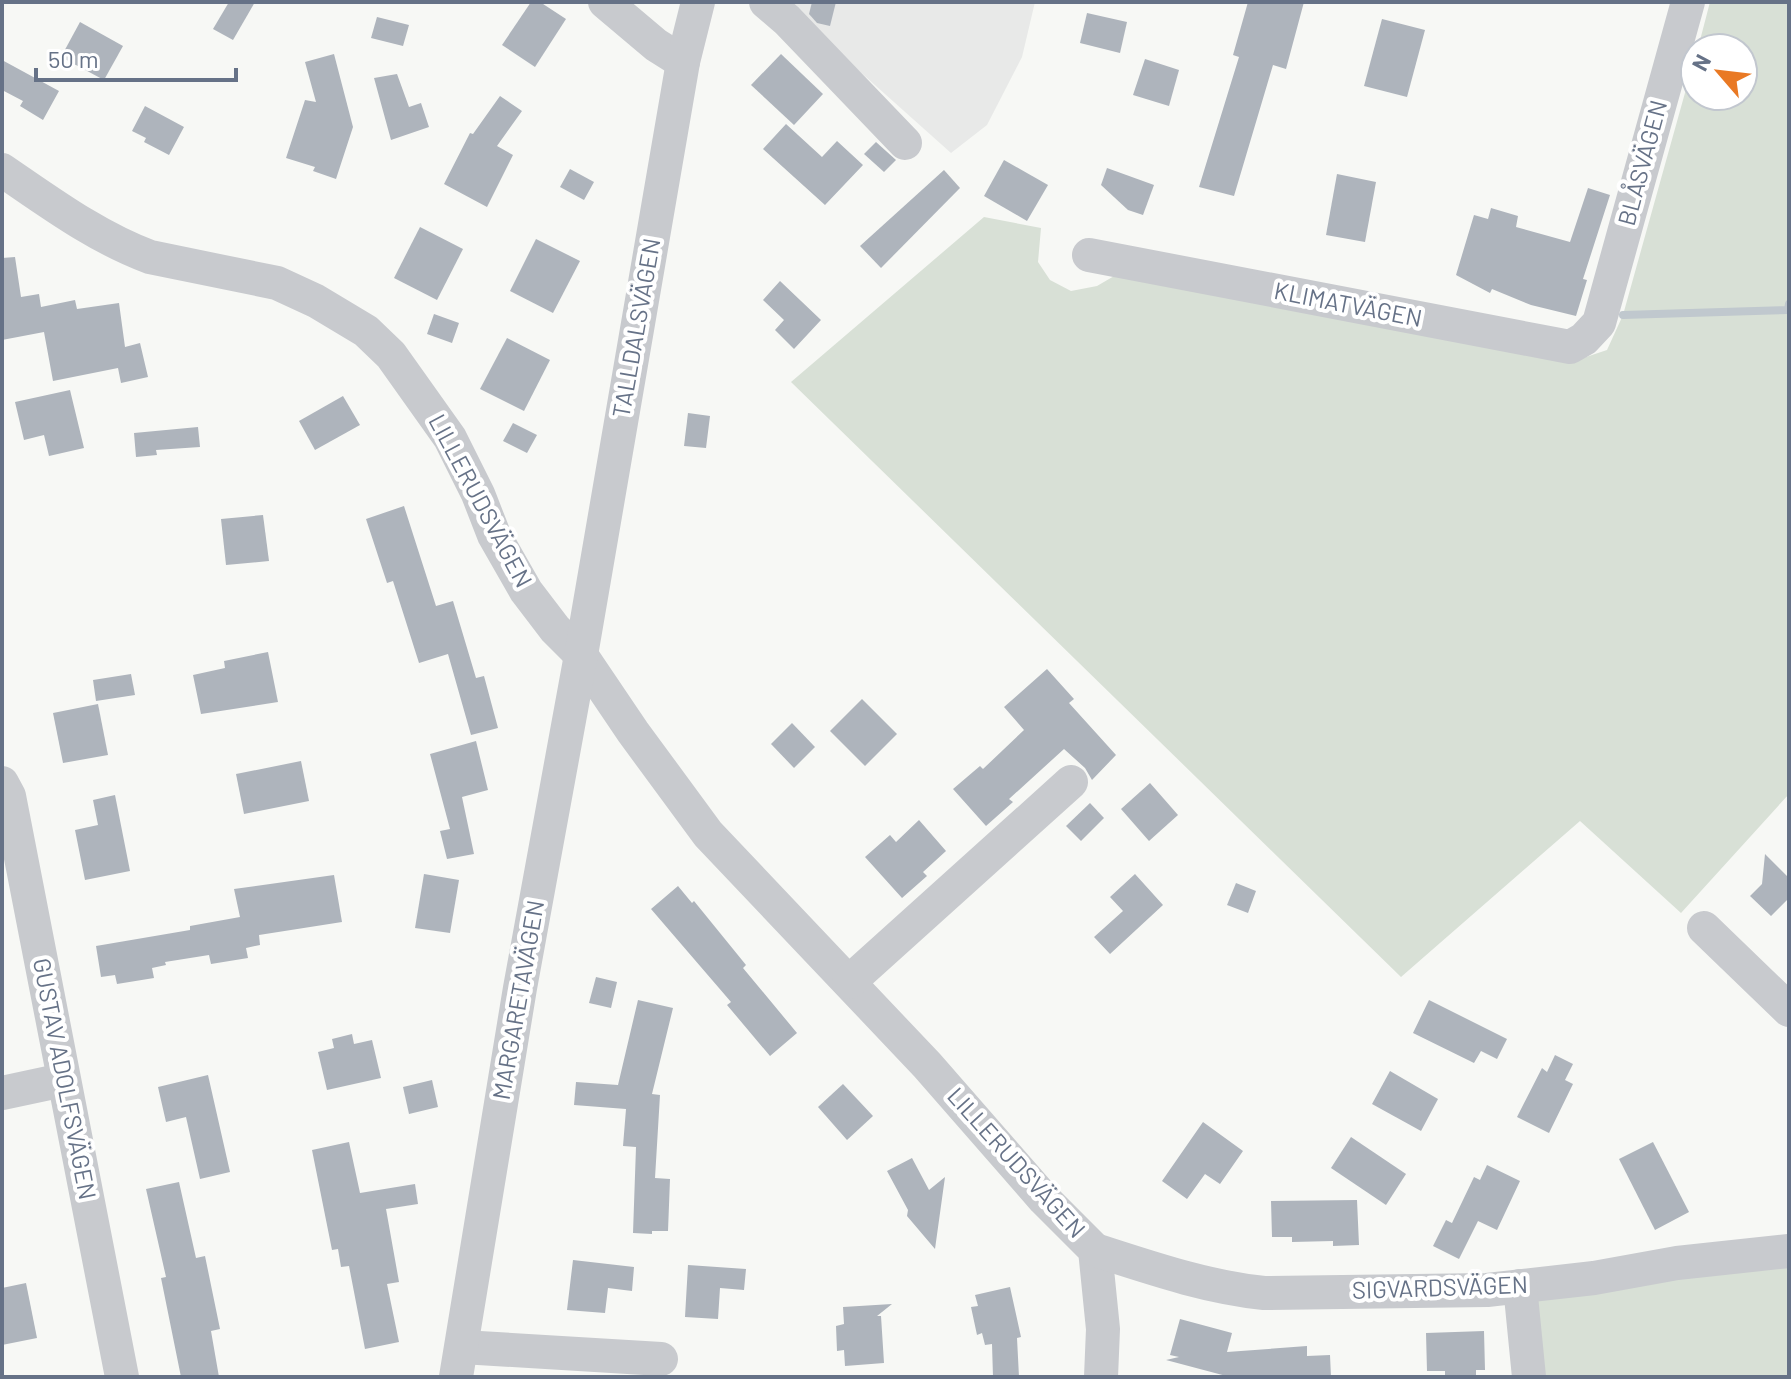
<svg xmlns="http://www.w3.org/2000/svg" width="1791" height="1379" font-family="Barlow,sans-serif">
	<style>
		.built { fill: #e8e9e8 }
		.green { fill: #d8e0d6 }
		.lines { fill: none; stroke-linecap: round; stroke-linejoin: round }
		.stream { stroke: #c0c8ce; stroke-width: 8 }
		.building { fill: #aeb4bc }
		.minor { stroke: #c8cace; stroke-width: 34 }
		.labels { text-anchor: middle; stroke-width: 8; stroke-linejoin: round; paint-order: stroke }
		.street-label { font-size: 24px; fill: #667287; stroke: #fff }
	</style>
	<rect width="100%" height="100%" fill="#f7f8f5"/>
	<path class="built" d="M782,2H1035L1022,57L987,125L951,153Z"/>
	<g class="green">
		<path d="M1710,2H1789V794L1681,913L1580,821L1401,977L791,382L984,217L1041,228L1038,262L1050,280L1071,291L1097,286L1121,272L1583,358L1607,350L1623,315L1695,57V96H1743V48H1698Z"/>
		<path d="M1789,1251V1377H1539L1533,1285Z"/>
	</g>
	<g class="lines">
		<path class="stream" d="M1623,315L1788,310L1789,304"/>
	</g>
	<g class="building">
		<path d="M229,2H255L233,40L213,29Z"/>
		<path d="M531,2H540L566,19L535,67L502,45Z"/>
		<path d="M812,2H836L830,26L817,23L809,14Z"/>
		<path d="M1248,2H1304L1286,69L1273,65L1234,196L1199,187L1239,57L1233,55Z"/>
		<path d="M1087,13L1127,22L1120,53L1080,43Z"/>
		<path d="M377,17L409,25L403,46L371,38Z"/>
		<path d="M1382,19L1425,30L1407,97L1364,86Z"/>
		<path d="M80,22L123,46L104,80L61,57Z"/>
		<path d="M334,54L353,127L336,179L313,171L315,167L286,158L305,100L316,102L305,62Z"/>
		<path d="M781,54L823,94L794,125L751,85Z"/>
		<path d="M1145,59L1179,70L1169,106L1133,95Z"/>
		<path d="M2,60L59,91L43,120L20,106L23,101L2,90Z"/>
		<path d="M397,74L409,107L421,103L429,127L391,140L374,78Z"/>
		<path d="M500,96L522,111L497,146L513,155L487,207L444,184L470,133L473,134Z"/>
		<path d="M145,106L184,127L169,155L144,142L146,138L132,131Z"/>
		<path d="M786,124L822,157L837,141L863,165L825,205L763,149Z"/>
		<path d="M876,142L896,160L884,172L864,154Z"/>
		<path d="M1004,160L1048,185L1027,221L984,196Z"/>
		<path d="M1107,168L1154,185L1143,215L1128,210L1101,185Z"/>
		<path d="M570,169L594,182L584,200L560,187Z"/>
		<path d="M944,170L960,188L881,268L860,246Z"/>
		<path d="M1337,174L1376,182L1365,242L1326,235Z"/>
		<path d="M1588,188L1610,195L1583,279L1587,280L1576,316L1531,305L1492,289L1490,293L1456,275L1474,215L1488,219L1491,208L1518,216L1516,227L1570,242Z"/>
		<path d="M420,227L463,249L437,300L394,278Z"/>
		<path d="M536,239L580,261L553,313L510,291Z"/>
		<path d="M15,257L21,297L39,294L41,307L75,300L77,309L119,303L125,347L140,343L148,377L121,383L118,368L53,381L44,332L2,340V258Z"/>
		<path d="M780,281L821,320L794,349L775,330L784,320L763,300Z"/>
		<path d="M434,314L459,323L452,343L427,334Z"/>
		<path d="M507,338L550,360L524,411L480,389Z"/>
		<path d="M70,390L84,448L49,456L44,435L24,440L15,402Z"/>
		<path d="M343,396L360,425L315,450L299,421Z"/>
		<path d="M688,413L710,416L706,448L684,446Z"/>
		<path d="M513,423L537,435L527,453L503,441Z"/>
		<path d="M198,427L200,447L156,450L157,455L136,457L134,433Z"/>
		<path d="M404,506L436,606L453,601L476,678L484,676L498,728L471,735L448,654L419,663L393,581L387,583L366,519Z"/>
		<path d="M263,515L269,561L226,565L221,519Z"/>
		<path d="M268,652L278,702L201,714L193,675L225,668L224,661Z"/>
		<path d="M1047,669L1074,699L1069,703L1116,755L1092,780L1085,768L1064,749L1009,799L1013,802L986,826L953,789L980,766L983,769L1024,730L1004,707Z"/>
		<path d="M131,674L135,695L96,701L93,680Z"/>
		<path d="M862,699L897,734L865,766L830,731Z"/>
		<path d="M98,704L108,755L63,763L53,713Z"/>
		<path d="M792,723L815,747L794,768L771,744Z"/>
		<path d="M476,741L488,790L462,797L474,854L447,859L440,831L450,829L430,754Z"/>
		<path d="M301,761L309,801L244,814L236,774Z"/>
		<path d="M1150,783L1178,815L1149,841L1121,809Z"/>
		<path d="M115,795L130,871L85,880L75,830L98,825L93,800Z"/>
		<path d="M1090,803L1104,818L1081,841L1066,826Z"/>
		<path d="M919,820L946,851L923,872L927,876L902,898L865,857L890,835L896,842Z"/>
		<path d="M1765,854L1789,878V898L1771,916L1750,896L1762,884Z"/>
		<path d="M424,874L459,880L450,933L415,928Z"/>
		<path d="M1135,874L1163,905L1110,954L1094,937L1123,911L1110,897Z"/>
		<path d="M334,875L342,922L259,935L260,945L246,948L248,958L211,964L209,955L165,962L166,965L152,968L154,978L117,984L115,975L101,977L96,946L190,930V926L240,917L234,889Z"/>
		<path d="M1236,883L1256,891L1248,913L1227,905Z"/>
		<path d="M678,886L692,903L694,901L746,965L743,968L797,1033L770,1056L727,1005L731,1002L651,909Z"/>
		<path d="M596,977L617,982L611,1008L589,1003Z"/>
		<path d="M638,1000L673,1008L652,1094L660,1095L655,1178L670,1179L668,1231H652V1234L633,1233L636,1147L623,1146L626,1109L574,1105L576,1082L618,1085Z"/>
		<path d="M1429,1000L1507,1039L1497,1059L1481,1051L1474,1063L1413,1033Z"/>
		<path d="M352,1034L354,1044L372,1040L381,1078L327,1090L318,1052L334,1048L332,1039Z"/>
		<path d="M1555,1055L1573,1064L1565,1080L1573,1084L1549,1133L1517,1117L1542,1068L1547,1072Z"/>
		<path d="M1390,1071L1438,1099L1421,1131L1372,1104Z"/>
		<path d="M208,1075L230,1172L200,1179L186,1117L166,1122L158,1087Z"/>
		<path d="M432,1080L438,1107L409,1114L403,1087Z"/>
		<path d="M843,1084L873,1116L847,1140L818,1107Z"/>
		<path d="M1203,1122L1243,1151L1220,1184L1205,1174L1187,1199L1162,1181Z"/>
		<path d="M1351,1137L1406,1174L1386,1205L1331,1168Z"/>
		<path d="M349,1142L360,1193L415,1184L418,1204L386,1209L399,1282L387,1284L399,1342L365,1349L349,1266L341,1267L338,1249L332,1250L312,1150Z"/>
		<path d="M1653,1142L1689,1212L1655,1230L1619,1159Z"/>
		<path d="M912,1158L929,1190L945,1177L935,1249L907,1216L908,1210L887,1171Z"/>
		<path d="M1487,1165L1520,1181L1497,1230L1478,1221L1459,1259L1433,1246L1446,1220L1452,1223L1474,1177L1480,1180Z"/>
		<path d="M179,1182L196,1258L205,1256L220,1329L211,1331L219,1377H181L161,1278L166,1277L146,1189Z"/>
		<path d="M1357,1200L1359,1245L1333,1246V1241L1292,1242V1237H1272L1271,1201Z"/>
		<path d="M573,1260L634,1267L632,1291L608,1288L605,1313L567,1310Z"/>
		<path d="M688,1265L746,1269L744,1290L720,1288L718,1319L685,1317Z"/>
		<path d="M26,1283L37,1338L2,1345V1288Z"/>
		<path d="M1010,1287L1021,1337L1017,1338L1019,1377H993L992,1344L985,1345L982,1333L977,1335L971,1307L978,1306L975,1295Z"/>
		<path d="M892,1304L877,1316H881L884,1363L845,1366L844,1350L837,1351L836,1326L844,1324L843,1307Z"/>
		<path d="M1180,1319L1232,1333L1227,1352L1307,1346V1356L1330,1355L1331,1377H1230L1166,1360L1179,1357L1170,1355Z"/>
		<path d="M1484,1331L1485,1370H1476V1377H1445V1371H1427L1426,1333Z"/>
	</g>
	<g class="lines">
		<g class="minor">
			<path d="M605,2L656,45L683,62"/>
			<path d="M766,2L787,20L905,143"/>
			<path d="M2,170C49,202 96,237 150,257L277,283L316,301L366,331L391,355L450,438L478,494L494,535L526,591L555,629L581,655L633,732L708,834L927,1065L1044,1199L1095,1250L1103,1329L1101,1377"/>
			<path d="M1089,255L1570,347L1584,339L1599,323L1688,2"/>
			<path d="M2,783L9,796L122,1377"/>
			<path d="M1704,928L1789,1010"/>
			<path d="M849,982L1071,782"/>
			<path d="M2,1093L63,1080"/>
			<path d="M1095,1250C1151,1268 1206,1287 1264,1293L1487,1290L1594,1278L1677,1263L1789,1251"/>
			<path d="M1520,1286L1529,1377"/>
			<path d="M462,1347L661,1359"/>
			<path d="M456,1377L520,988L581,655L683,62L698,2"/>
		</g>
	</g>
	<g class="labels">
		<g class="street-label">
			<text transform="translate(1643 163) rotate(-75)" y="8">BLÅSVÄGEN</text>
			<text transform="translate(1348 305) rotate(11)" y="8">KLIMATVÄGEN</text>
			<text transform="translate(637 328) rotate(-80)" y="8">TALLDALSVÄGEN</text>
			<text transform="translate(480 501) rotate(62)" y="8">LILLERUDSVÄGEN</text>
			<text transform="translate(519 1000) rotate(-80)" y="8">MARGARETAVÄGEN</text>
			<text transform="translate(64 1079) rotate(79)" y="8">GUSTAV ADOLFSVÄGEN</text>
			<text transform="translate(1016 1163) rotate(48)" y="8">LILLERUDSVÄGEN</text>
			<text transform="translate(1440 1288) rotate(-2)" y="8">SIGVARDSVÄGEN</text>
		</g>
	</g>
	<rect width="1791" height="1379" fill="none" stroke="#667287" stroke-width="8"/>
	<g transform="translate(1719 72) rotate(298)"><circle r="38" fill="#ffffff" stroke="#c2c7cf" stroke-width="2"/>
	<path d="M0-6L14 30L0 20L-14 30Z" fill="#e97924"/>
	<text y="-12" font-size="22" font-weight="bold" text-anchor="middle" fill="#667287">N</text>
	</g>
	<path d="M36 68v12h200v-12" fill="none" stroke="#667287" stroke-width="4"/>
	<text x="48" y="68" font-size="24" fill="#667287" stroke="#ffffff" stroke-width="6" paint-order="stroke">50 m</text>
</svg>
